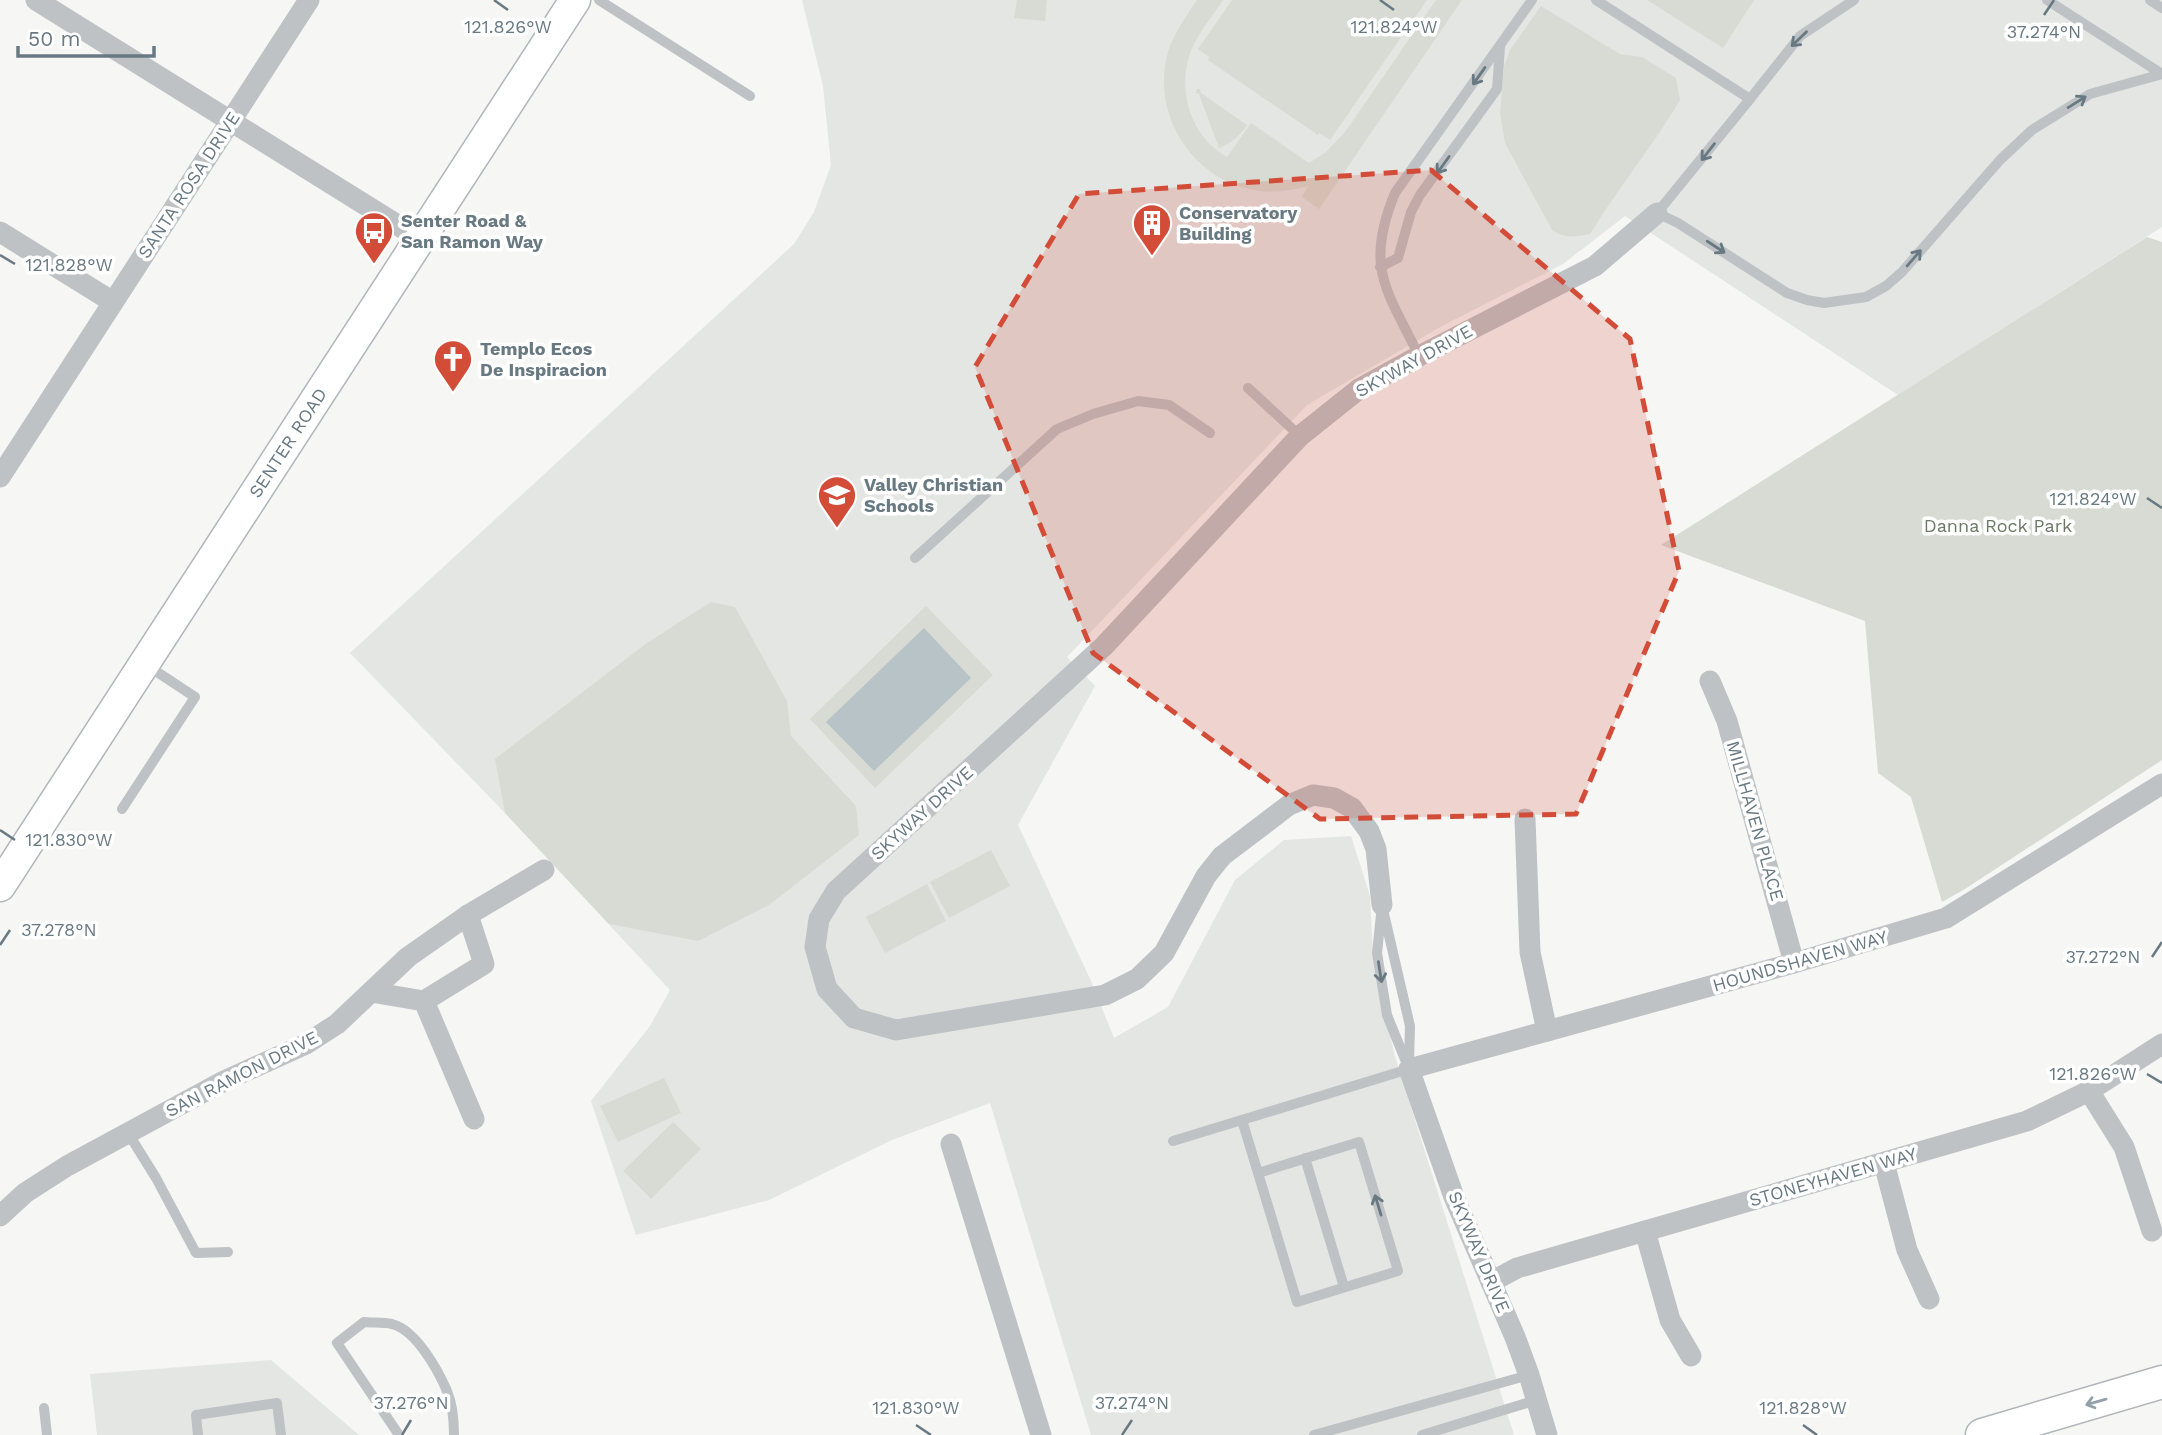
<svg xmlns="http://www.w3.org/2000/svg" width="2162" height="1435" font-family="'Work Sans',sans-serif">
	<style>
		.built { fill: #e4e6e4 }
		.green { fill: #d7dbd3 }
		.water { fill: #b7c3c7 }
		.lines { fill: none; stroke-linecap: round; stroke-linejoin: round }
		.secondary-casing { stroke: #b0b6ba; stroke-width: 33 }
		.primary-casing { stroke: #afb5b8; stroke-width: 35 }
		.lane { stroke: #bec2c5; stroke-width: 10 }
		.street { stroke: #bec2c5; stroke-width: 21 }
		.secondary { stroke: #fff; stroke-width: 30 }
		.primary { stroke: #fff; stroke-width: 32 }
		.oneway { stroke: #687982 }
		.oneway2 { stroke: #95a1a8 }
		.marked { fill: #d24c38; fill-opacity: 0.2; stroke: #d24c38; stroke-width: 5; stroke-dasharray: 14 9; stroke-linejoin: round }
		.ticks { fill: none; stroke: #687982; stroke-width: 2.5 }
		.labels { text-anchor: middle; stroke-width: 7; stroke-linejoin: round; paint-order: stroke }
		.street-label { font-size: 18px; fill: #687982; stroke: #fff }
		.poi-label { font-size: 18px; font-weight: bold; fill: #687982; stroke: #fff; text-anchor: start }
		.park-label { font-size: 18px; fill: #6c7966; stroke: #fff }
		.ticks-label { font-size: 18px; text-anchor: middle; fill: #687982; stroke: #fff; stroke-width: 7; stroke-linejoin: round; paint-order: stroke }
	</style>
	<rect width="100%" height="100%" fill="#f6f6f4"/>
	<g class="built">
		<path d="M802,0H2162V227L1898,395L1625,216L1563,264L1442,326L1307,405L1067,657L1095,686L1018,825L1091,981L1114,1038L1168,1007L1235,880L1284,840L1351,836L1370,896L1373,954L1394,1053L1514,1435H1091L990,1103L892,1140L769,1200L636,1235L591,1101L650,1026L670,990L505,813L350,653L794,244L814,212L831,165L823,86Z"/>
		<path d="M271,1360L359,1435H97L90,1374Z"/>
	</g>
	<g class="green">
		<path d="M1017,0H1047L1045,21L1014,18Z"/>
		<path d="M1197,0H1223C1213,15 1201,30 1193,46C1175,86 1189,136 1227,157L1251,123L1309,163L1326,152L1345,132L1436,0H1462L1319,209L1302,197L1308,186C1292,190 1276,193 1260,191C1194,183 1150,115 1168,52C1174,33 1186,16 1197,0Z"/>
		<path d="M1232,0H1427L1330,140L1319,133L1318,135L1208,60L1209,57L1198,49Z"/>
		<path d="M1647,0H1754L1723,48Z"/>
		<path d="M1541,6L1620,54L1642,57L1676,78L1680,100C1653,146 1618,188 1590,234C1575,237 1565,239 1552,230L1505,143L1500,114L1504,66L1510,50Z"/>
		<path d="M1197,89H1200L1201,93L1247,125C1240,136 1231,143 1219,148L1199,94L1196,93Z"/>
		<path d="M2147,237L2162,242V760L1965,889L1942,902L1911,797L1878,773L1865,621L1661,545Z"/>
		<path d="M711,602L735,607L787,701L791,736L856,806L859,835L769,905L698,941L609,924L505,813L495,759L647,643Z"/>
		<path d="M926,606L993,675L875,788L810,719Z"/>
		<path d="M991,850L1010,886L949,918L930,882Z"/>
		<path d="M927,884L946,921L885,953L866,917Z"/>
		<path d="M664,1078L681,1113L618,1142L600,1106Z"/>
		<path d="M673,1122L701,1149L651,1199L623,1171Z"/>
	</g>
	<path class="water" d="M924,628L971,678L874,771L826,722Z"/>
	<g class="lines">
		<g class="secondary-casing">
			<path id="secondary" d="M0,886L575,0"/>
		</g>
		<g class="primary-casing">
			<path id="primary" d="M1982,1435L2162,1382"/>
		</g>
		<g class="lane">
			<path d="M599,0L750,96"/>
			<path d="M1596,0L1750,99L1800,36L1854,0"/>
			<path d="M2047,0L2162,74"/>
			<path d="M2150,0L2162,8"/>
			<path d="M1750,99L1657,213L1678,223L1787,293L1807,300L1824,303L1866,297L1886,286L1902,272L2000,160L2032,130L2090,94L2162,74"/>
			<path d="M1380,267L1398,258L1411,212L1420,195L1497,89L1500,47"/>
			<path d="M1419,356C1387,290 1364,268 1395,193L1532,0"/>
			<path d="M1248,388L1300,436"/>
			<path d="M915,558L1057,429L1093,414L1138,401L1169,405L1210,433"/>
			<path d="M122,809L195,697L145,664"/>
			<path d="M1382,905L1377,953L1387,1015L1409,1069"/>
			<path d="M1384,914L1410,1026L1409,1063"/>
			<path d="M1242,1120L1297,1302L1398,1271L1359,1142L1258,1173"/>
			<path d="M128,1133L156,1178L196,1253L228,1252"/>
			<path d="M1173,1141L1409,1069"/>
			<path d="M1305,1158L1344,1287"/>
			<path d="M44,1408L47,1435"/>
			<path d="M198,1435L196,1415L277,1403L281,1435"/>
			<path d="M399,1435L337,1343L364,1322C373,1323 383,1322 392,1324C416,1330 438,1370 447,1391C453,1405 454,1421 454,1435"/>
			<path d="M1314,1435L1529,1375"/>
			<path d="M1422,1435L1537,1400"/>
		</g>
		<g class="street">
			<path d="M36,0L420,239"/>
			<path d="M0,232L113,302"/>
			<path d="M0,477L309,0"/>
			<path d="M1710,681L1727,721L1794,963"/>
			<path d="M1525,819L1530,952L1547,1031"/>
			<path d="M1382,905L1376,849L1369,831L1352,808L1334,798L1313,795L1289,805L1222,856L1206,876L1164,953L1137,979L1105,995L896,1030L854,1018L827,989L815,947L819,919L836,891L1104,646L1300,436L1359,389L1419,356L1595,266L1657,213"/>
			<path d="M371,992L424,1001L474,1119"/>
			<path d="M424,1001L484,964L468,915"/>
			<path d="M2089,1091L2124,1147L2152,1231"/>
			<path d="M951,1144L1041,1435"/>
			<path d="M1884,1163L1907,1250L1929,1299"/>
			<path d="M0,1216L25,1193L67,1166L224,1081L306,1044L337,1024L408,957L468,915L544,870"/>
			<path d="M1645,1231L1670,1320L1691,1356"/>
			<path d="M1491,1282L1517,1268L2027,1121L2089,1091L2162,1044"/>
			<path d="M1547,1435L1529,1375L1515,1337L1454,1197L1409,1069L1794,963L1946,918L2162,784"/>
		</g>
		<use href="#secondary" class="secondary"/>
		<use href="#primary" class="primary"/>
	</g>
	<defs><path id="oneway-shaft" d="M-6 0H5M1.5-3L5.5 0L1.5 3" fill="none" stroke-width="1.6" stroke-linecap="round" stroke-linejoin="round" transform="scale(1.75)"/></defs>
	<g class="oneway">
		<use href="#oneway-shaft" transform="translate(1799 39) rotate(136)"/>
		<use href="#oneway-shaft" transform="translate(1479 76) rotate(125)"/>
		<use href="#oneway-shaft" transform="translate(2077 102) rotate(-32)"/>
		<use href="#oneway-shaft" transform="translate(1708 152) rotate(128)"/>
		<use href="#oneway-shaft" transform="translate(1443 165) rotate(126)"/>
		<use href="#oneway-shaft" transform="translate(1716 247) rotate(33)"/>
		<use href="#oneway-shaft" transform="translate(1914 258) rotate(-49)"/>
		<use href="#oneway-shaft" transform="translate(1380 972) rotate(81)"/>
		<use href="#oneway-shaft" transform="translate(1378 1205) rotate(-107)"/>
	</g>
	<use class="oneway2" href="#oneway-shaft" transform="translate(2096 1402) rotate(164)"/>
	<path class="marked" d="M1431,170L1630,339L1679,571L1576,814L1320,819L1093,653L975,367L1079,194Z"/>
	<path class="ticks" d="M494,0L508,10M1380,0L1394,10M2044,15L2054,0M0,255L15,264M2147,498L2162,508M0,830L15,840M0,945L10,930M2152,957L2162,942M2147,1074L2162,1083M916,1425L931,1435M1803,1425L1817,1435M402,1435L411,1420M1122,1435L1132,1420"/>
	<defs>
		<g id="building-pin" transform="scale(2.0125)"><path d="M0 17L-7.5 6A9.5 9.5 0 1 1 7.5 6Z" fill="#d24c38" stroke="#fff"/><path d="M-4-6H4V6H1V3H-1V6H-4ZM-2.5-4.3h1.7v1.8h-1.7ZM.8-4.3h1.7v1.8H.8ZM-2.5-1h1.7V.8h-1.7ZM.8-1h1.7V.8H.8Z" fill="#fff"/></g>
		<g id="bus-pin" transform="scale(2.0125)"><path d="M0 17L-7.5 6A9.5 9.5 0 1 1 7.5 6Z" fill="#d24c38" stroke="#fff"/><path d="M-5-6H5V4H4V6H2V4H-2V6H-4V4H-5ZM-3.5-4V0h7V-4ZM-3.5 1.2v1.5H-2V1.2ZM2 1.2v1.5H3.5V1.2Z" fill="#fff"/></g>
		<g id="church-pin" transform="scale(2.0125)"><path d="M0 17L-7.5 6A9.5 9.5 0 1 1 7.5 6Z" fill="#d24c38" stroke="#fff"/><path d="M-1.2-6h2.4v3.5h3.3v2.4h-3.3V6h-2.4V-.1h-3.3v-2.4h3.3Z" fill="#fff"/></g>
		<g id="school-pin" transform="scale(2.0125)"><path d="M0 17L-7.5 6A9.5 9.5 0 1 1 7.5 6Z" fill="#d24c38" stroke="#fff"/><path d="M0-5L7-2L0 1L-7-2ZM-4 1L0 2.5L4 1V4Q0 6-4 4Z" fill="#fff"/></g>
	</defs>
	<g fill-rule="evenodd">
		<use href="#building-pin" x="1152" y="223"/>
		<use href="#bus-pin" x="374" y="231"/>
		<use href="#church-pin" x="453" y="359"/>
		<use href="#school-pin" x="837" y="495"/>
	</g>
	<g class="labels">
		<g class="street-label">
			<text transform="translate(189 185) rotate(-57)" y="6">SANTA ROSA DRIVE</text>
			<text transform="translate(1414 361) rotate(-29)" y="6">SKYWAY DRIVE</text>
			<text transform="translate(288 443) rotate(-57)" y="6">SENTER ROAD</text>
			<text transform="translate(922 813) rotate(-42)" y="6">SKYWAY DRIVE</text>
			<text transform="translate(1755 821) rotate(74)" y="6">MILLHAVEN PLACE</text>
			<text transform="translate(1800 961) rotate(-16)" y="6">HOUNDSHAVEN WAY</text>
			<text transform="translate(242 1074) rotate(-27)" y="6">SAN RAMON DRIVE</text>
			<text transform="translate(1833 1177) rotate(-16)" y="6">STONEYHAVEN WAY</text>
			<text transform="translate(1479 1252) rotate(67)" y="6">SKYWAY DRIVE</text>
		</g>
		<g class="poi-label">
			<text x="1179" y="219">Conservatory<tspan x="1179" dy="21">Building</tspan></text>
			<text x="401" y="227">Senter Road &amp;<tspan x="401" dy="21">San Ramon Way</tspan></text>
			<text x="480" y="355">Templo Ecos<tspan x="480" dy="21">De Inspiracion</tspan></text>
			<text x="864" y="491">Valley Christian<tspan x="864" dy="21">Schools</tspan></text>
		</g>
		<g class="park-label">
			<text x="1998" y="532">Danna Rock Park</text>
		</g>
	</g>
	<g class="ticks-label">
		<text x="508" y="33">121.826°W</text>
		<text x="1394" y="33">121.824°W</text>
		<text x="2044" y="38">37.274°N</text>
		<text x="69" y="271">121.828°W</text>
		<text x="2093" y="505">121.824°W</text>
		<text x="69" y="846">121.830°W</text>
		<text x="59" y="936">37.278°N</text>
		<text x="2103" y="963">37.272°N</text>
		<text x="2093" y="1080">121.826°W</text>
		<text x="411" y="1409">37.276°N</text>
		<text x="1132" y="1409">37.274°N</text>
		<text x="916" y="1414">121.830°W</text>
		<text x="1803" y="1414">121.828°W</text>
	</g>
	<path d="M18 46v10h136v-10" fill="none" stroke="#687982" stroke-width="3.5"/>
	<text x="28" y="46" font-size="21" fill="#687982" stroke="#ffffff" stroke-width="5" paint-order="stroke">50 m</text>
</svg>
